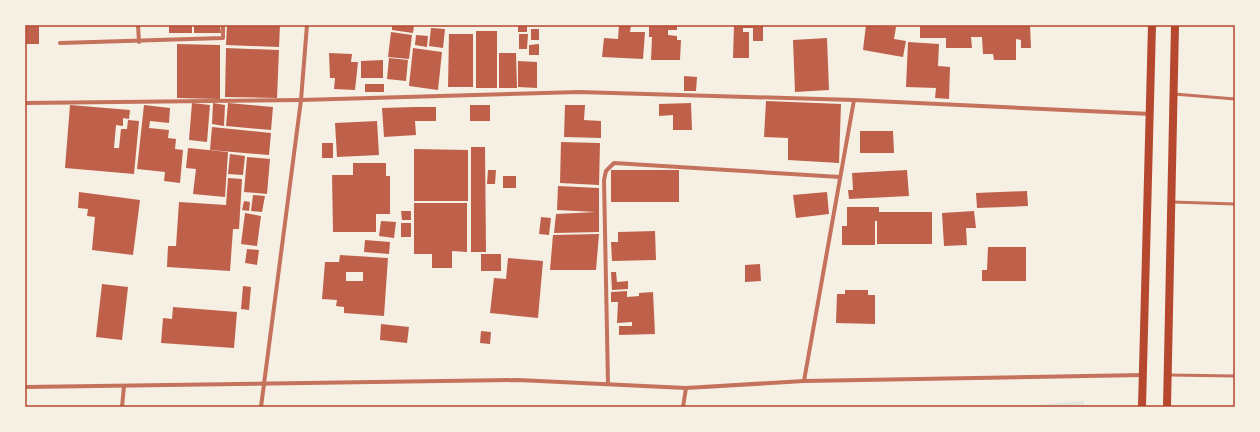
<svg xmlns="http://www.w3.org/2000/svg" width="1260" height="432" font-family="'DM Sans',sans-serif">
	<style>
		.green { fill: #e2e4dc }
		.building { fill: #bf614a; fill-rule: evenodd }
		.lines { fill: none; stroke-linecap: round; stroke-linejoin: round }
		.service { stroke: #c5725c; stroke-width: 3 }
		.minor { stroke: #c5725c; stroke-width: 4 }
		.secondary { stroke: #b5482f; stroke-width: 8 }
		.neatline { fill: none; stroke: #b5482f; stroke-width: 1.5 }
	</style>
	<rect width="100%" height="100%" fill="#f6efe4"/>
	<path class="green" d="M1084,401L1083,407H1010Z"/>
	<g class="building">
		<rect x="25" y="25" width="14" height="19"/>
		<rect x="169" y="25" width="23" height="8"/>
		<path d="M194,25H220L221,33H194Z"/>
		<path d="M227,25H280L279,47L226,45Z"/>
		<path d="M392,25H414L413,33L392,30Z"/>
		<rect x="518" y="25" width="9" height="7"/>
		<path d="M619,25H631L630,32H645L643,59L602,57L604,38L618,39Z"/>
		<path d="M649,25H677V30H668V35L677,36V40H681L680,60H651L652,37H649Z"/>
		<path d="M734,25H763V41H753V28H743V32H749V58H733Z"/>
		<path d="M866,25L896,27L894,39L906,41L903,57L863,50Z"/>
		<path d="M920,25H1030L1031,48H1021V40L1016,39V60H994L993,54H983L982,37H971L972,48H946V38H920Z"/>
		<path d="M431,28L445,29L443,48L429,46Z"/>
		<rect x="531" y="29" width="8" height="11"/>
		<rect x="476" y="31" width="21" height="57"/>
		<path d="M391,32L412,35L409,59L388,57Z"/>
		<path d="M449,34H473V87H448Z"/>
		<path d="M519,34H528L527,49H519Z"/>
		<path d="M416,35L428,36L427,47L415,45Z"/>
		<path d="M827,38L829,90L795,92L793,40Z"/>
		<path d="M908,42L939,44L938,66L950,67L949,99L935,98L936,88L906,87Z"/>
		<path d="M177,44L220,45V99L177,98Z"/>
		<path d="M539,44V55H529V45Z"/>
		<path d="M226,48L279,50L277,98L225,97Z"/>
		<path d="M413,48L442,52L438,90L409,86Z"/>
		<path d="M329,53L352,54L351,62H358L355,90L334,89L335,78H330Z"/>
		<path d="M499,53H516L517,88H499Z"/>
		<path d="M389,58L408,60L406,81L387,79Z"/>
		<path d="M383,60V78H361V61Z"/>
		<path d="M518,61L537,62V88L518,87Z"/>
		<path d="M684,76L697,77L696,91H684Z"/>
		<rect x="365" y="84" width="19" height="8"/>
		<path d="M766,101L841,104L839,163L788,160V138L764,137Z"/>
		<path d="M192,103L210,105L207,142L189,140Z"/>
		<path d="M213,103L225,105L224,126L212,124Z"/>
		<path d="M228,103L273,107L271,130L226,126Z"/>
		<path d="M691,103L692,130H673V115L659,116V104Z"/>
		<path d="M70,105L130,110L129,119L123,118V126L116,125L114,148H119L121,129H127L128,120L139,121L134,174L65,168Z"/>
		<path d="M144,105L170,108L169,123L150,121L149,128L169,130L168,138L176,139L175,149L183,150L180,183L164,181L165,172L137,169Z"/>
		<rect x="470" y="105" width="20" height="16"/>
		<path d="M565,105H585L584,120L601,121V138L564,137Z"/>
		<path d="M414,107H436V121H415L416,135L384,137L382,108Z"/>
		<path d="M377,121L379,155L337,157L335,123Z"/>
		<path d="M212,127L271,133L269,155L210,150Z"/>
		<path d="M860,131H893L894,153H860Z"/>
		<path d="M561,142L600,143L599,185L560,183Z"/>
		<rect x="322" y="143" width="11" height="15"/>
		<path d="M471,147H485L486,252H471Z"/>
		<path d="M188,148L228,152L225,197L193,194L196,169L186,168Z"/>
		<path d="M414,149L468,150V201H414Z"/>
		<path d="M230,154L245,156L243,175L228,174Z"/>
		<path d="M247,157L270,159L267,194L244,192Z"/>
		<path d="M353,163H386V176H390V214H376V232H333L332,175H353Z"/>
		<path d="M488,170H496L495,184H487Z"/>
		<rect x="611" y="170" width="68" height="32"/>
		<path d="M907,170L909,196L849,199L848,190H853L852,173Z"/>
		<rect x="503" y="176" width="13" height="12"/>
		<path d="M228,178L242,179L239,229H233L230,271L167,267L168,246H176L179,202L226,205Z"/>
		<path d="M558,186L599,188V232L554,233L556,214L596,212L557,210Z"/>
		<path d="M1027,191L1028,206L977,208L976,193Z"/>
		<path d="M79,192L140,200L133,255L92,250L95,217L87,216L88,209L78,208Z"/>
		<path d="M827,192L829,214L796,218L793,195Z"/>
		<path d="M253,195L265,196L262,212L251,211Z"/>
		<path d="M244,201L250,202L249,211L242,210Z"/>
		<path d="M414,203H467V252L452,251V268H432V254H414Z"/>
		<path d="M847,207H879V212H932V244H877V221H875V245H842V226H847Z"/>
		<path d="M401,211H411V220H402Z"/>
		<path d="M974,211L976,228H966L967,245L944,246L942,213Z"/>
		<path d="M245,213L261,216L257,246L241,244Z"/>
		<path d="M541,217L551,218L549,235L539,234Z"/>
		<path d="M381,221L396,222L394,238L379,236Z"/>
		<rect x="401" y="223" width="10" height="14"/>
		<path d="M655,231L656,260L612,261L611,242H618V232Z"/>
		<path d="M599,234L596,270H550L553,235Z"/>
		<path d="M365,240L390,242L389,254L364,252Z"/>
		<path d="M988,247H1026V281H982V270H987Z"/>
		<path d="M247,249L259,250L257,265L245,263Z"/>
		<rect x="481" y="254" width="20" height="17"/>
		<path d="M340,255L388,258L384,316L344,313V307L336,306L337,300L322,299L325,262H339ZM346,272H363V281H346Z"/>
		<path d="M508,258L543,261L538,318L490,313L494,278L506,279Z"/>
		<path d="M760,264L761,281L745,282V265Z"/>
		<path d="M611,272H616L617,282L628,281V289L612,290Z"/>
		<path d="M102,284L128,287L122,340L96,337Z"/>
		<path d="M243,286L251,287L249,310L241,309Z"/>
		<path d="M845,290H868V295H875V324L836,323L837,294H845Z"/>
		<path d="M627,291V297L639,296V293L653,292L655,334L619,335V326H632V322L617,323L618,302H611V292Z"/>
		<path d="M173,307L237,312L234,348L161,343L163,318L172,319Z"/>
		<path d="M381,324L409,327L407,343L380,340Z"/>
		<path d="M481,331L491,332L490,344L480,343Z"/>
	</g>
	<g class="lines">
		<g class="service">
			<path d="M1174,94L1235,99"/>
			<path d="M1172,202L1235,204"/>
			<path d="M1168,375L1235,376"/>
		</g>
		<g class="minor">
			<path d="M138,25L139,42"/>
			<path d="M60,43L223,38V25"/>
			<path d="M25,103L301,100L579,92L854,100L1151,114"/>
			<path d="M804,381L854,100"/>
			<path d="M608,384L604,180L606,171L614,163L840,177"/>
			<path d="M25,387L518,380L686,388L804,381L1143,375"/>
			<path d="M122,407L124,386"/>
			<path d="M261,407L301,100L307,25"/>
			<path d="M683,407L686,388"/>
		</g>
		<g class="secondary">
			<path d="M1142,407L1152,25"/>
			<path d="M1167,407L1175,25"/>
		</g>
	</g>
	<rect width="1260" height="432" fill="none" stroke="#f6efe4" stroke-width="52"/>
	<rect x="26" y="26" width="1208" height="380" class="neatline"/>
</svg>
